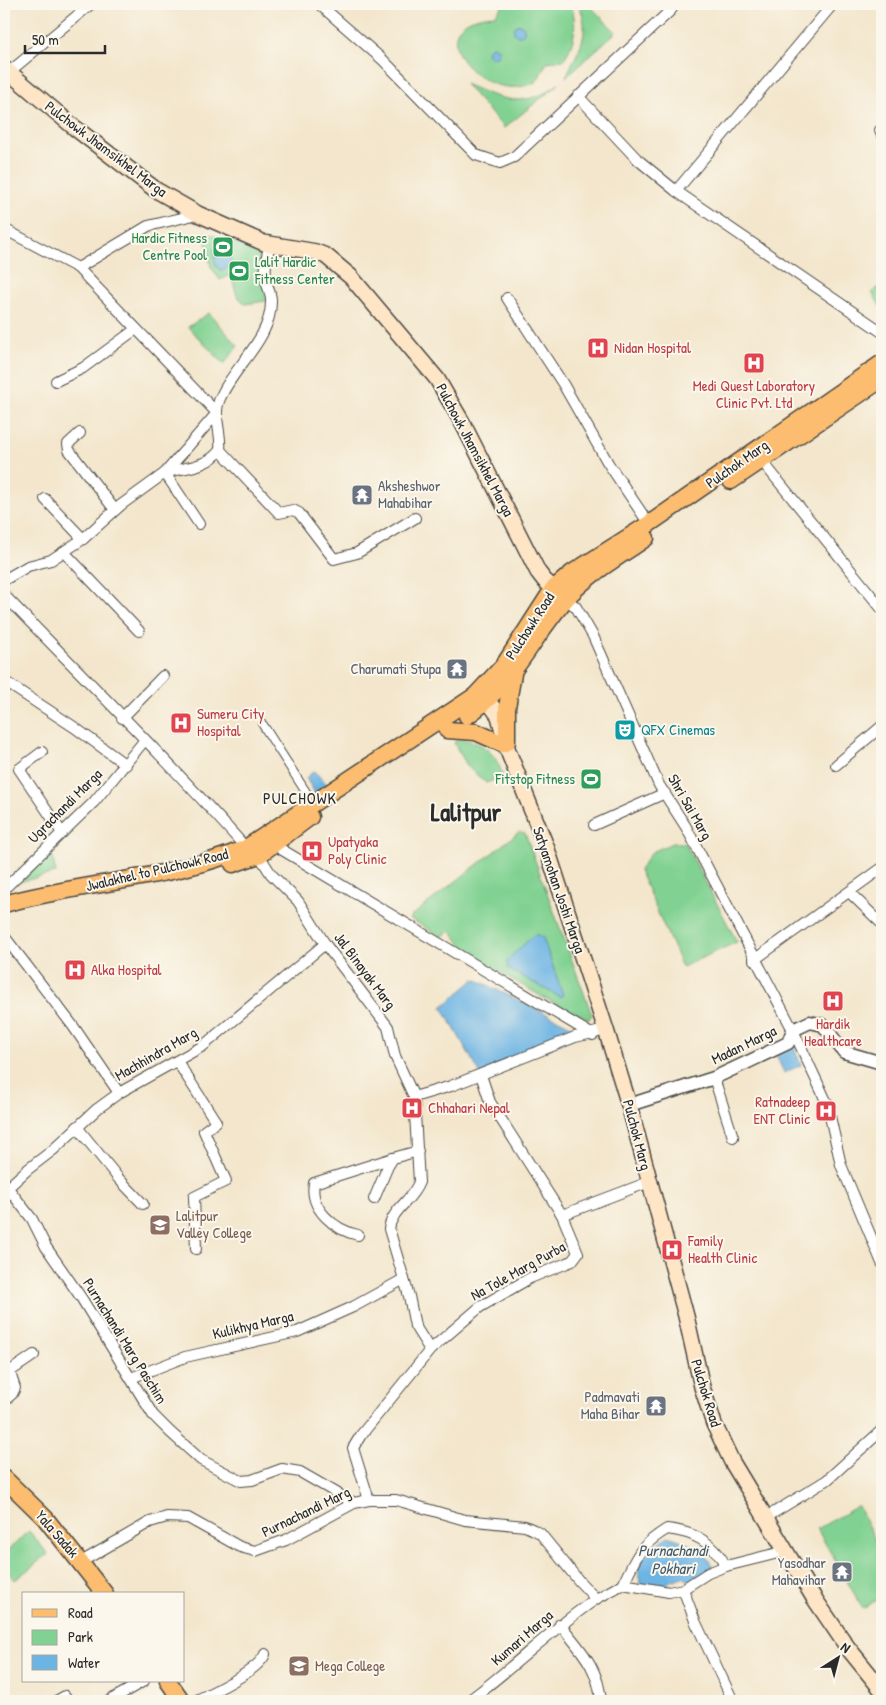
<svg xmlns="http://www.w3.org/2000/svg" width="886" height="1705" font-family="'Patrick Hand',sans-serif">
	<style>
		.green { fill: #81d292; stroke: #567e5e }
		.water { fill: #6cb4e3; stroke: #4c7087 }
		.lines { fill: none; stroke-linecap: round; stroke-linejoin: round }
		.pedestrian-casing { stroke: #494743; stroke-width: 10 }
		.minor-casing { stroke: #494743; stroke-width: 12 }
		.tertiary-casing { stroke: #494743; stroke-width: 15 }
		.secondary-casing { stroke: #494743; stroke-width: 18 }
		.primary-casing { stroke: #494743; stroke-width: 19 }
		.pedestrian { stroke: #fff; stroke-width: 8 }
		.minor { stroke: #fff; stroke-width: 10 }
		.tertiary { stroke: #fff; stroke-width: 12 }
		.secondary { stroke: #fee5c5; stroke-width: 15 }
		.primary { stroke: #fcbd6f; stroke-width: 16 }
		.labels { text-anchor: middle; stroke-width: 4; stroke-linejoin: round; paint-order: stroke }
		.street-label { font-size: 15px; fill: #2b2b2b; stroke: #fbf7ec }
		.leisure-label { font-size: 15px; fill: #27864d; stroke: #fbf7ec; text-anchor: end }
		.health-label { font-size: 15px; fill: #be3a42; stroke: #fbf7ec; text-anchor: start }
		.worship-label { font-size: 15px; fill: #5b616d; stroke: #fbf7ec; text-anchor: end }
		.culture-label { font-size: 15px; fill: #0d838f; stroke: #fbf7ec; text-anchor: start }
		.education-label { font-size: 15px; fill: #785e54; stroke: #fbf7ec; text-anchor: start }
		.neighbourhood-label { font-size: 16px; letter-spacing: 1px; fill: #2b2b2b; stroke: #fbf7ec }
		.water-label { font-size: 16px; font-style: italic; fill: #425b6b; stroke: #fbf7ec }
		.town-label { font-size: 25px; font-weight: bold; fill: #2b2b2b; stroke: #fbf7ec }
	</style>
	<rect width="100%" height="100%" fill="#fbf7ec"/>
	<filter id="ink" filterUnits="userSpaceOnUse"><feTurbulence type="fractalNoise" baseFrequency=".02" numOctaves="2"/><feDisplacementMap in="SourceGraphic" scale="10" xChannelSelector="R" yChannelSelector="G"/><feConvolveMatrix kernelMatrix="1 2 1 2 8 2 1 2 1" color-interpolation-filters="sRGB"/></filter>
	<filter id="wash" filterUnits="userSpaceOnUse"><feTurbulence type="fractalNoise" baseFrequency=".0096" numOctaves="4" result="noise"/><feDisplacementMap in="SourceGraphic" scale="20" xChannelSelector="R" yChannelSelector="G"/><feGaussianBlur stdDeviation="1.12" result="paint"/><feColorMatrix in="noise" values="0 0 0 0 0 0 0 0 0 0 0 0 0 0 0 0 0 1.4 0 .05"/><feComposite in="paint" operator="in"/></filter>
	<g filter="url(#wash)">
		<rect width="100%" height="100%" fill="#f3e6cc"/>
		<g class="green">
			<path d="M504,4H571C577,23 576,43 563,60L547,62L537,81C482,112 409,19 495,15Z"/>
			<path d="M579,4H588L616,32L566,77C578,49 592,36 579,4Z"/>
			<path d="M560,83L504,128L465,84C501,100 525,110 560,83Z"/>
			<path d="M204,232L263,253L266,301L245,304L237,296L231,275L220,280L211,267Z"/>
			<path d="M882,285V310L872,292Z"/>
			<path d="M209,313L238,346L224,364L188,327Z"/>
			<path d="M466,740C488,745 497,756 503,777L486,783L468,767L454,743L455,741Z"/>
			<path d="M519,832L525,833L592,1015L589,1019L544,998L456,947L460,943L450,930L442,937L409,918Z"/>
			<path d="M672,843H685L737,942L682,967L639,870L652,852Z"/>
			<path d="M51,850L56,873L19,882Z"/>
			<path d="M858,1506L882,1554V1596L863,1609L817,1529Z"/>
			<path d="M29,1531L48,1554L15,1580L4,1569V1554Z"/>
		</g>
		<g class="water">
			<circle cx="519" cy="30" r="5.5"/>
			<circle cx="493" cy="52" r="5.5"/>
			<path d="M220,244L227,246L232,263L225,270H220L215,264L214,249Z"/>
			<path d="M314,771L327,784L315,793L306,778Z"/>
			<path d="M535,934L543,938L563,995L560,997L508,969L507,960Z"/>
			<path d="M475,979L571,1026L575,1037L481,1075L442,1007Z"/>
			<path d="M794,1047L801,1065L784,1073L776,1055Z"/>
			<path d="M668,1536C689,1543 705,1548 714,1570L692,1583L683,1577L668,1582L667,1589L640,1587L638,1559Z"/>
		</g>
	</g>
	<g filter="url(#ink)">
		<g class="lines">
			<g class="pedestrian-casing">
				<path id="pedestrian" d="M263,725L313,803"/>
			</g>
			<g class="minor-casing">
				<g id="minor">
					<path d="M319,4L383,60L476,155L500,163L514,157L671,10L675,4"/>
					<path d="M8,73L91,4"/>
					<path d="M578,96L637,159L676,191L882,332"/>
					<path d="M880,130L882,134"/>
					<path d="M676,191L833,4"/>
					<path d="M4,229L78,268L217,413L165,473L121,505L83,539L51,560L28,566L4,580"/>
					<path d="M78,268L148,226L198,214"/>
					<path d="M507,298L563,384L608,463L649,524"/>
					<path d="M56,381L83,368L136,329"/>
					<path d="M80,433L68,444L69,450L115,510"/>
					<path d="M220,450C222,433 213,417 219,401C232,367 272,340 271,300C271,293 266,285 266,278C265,268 266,253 271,244"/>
					<path d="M762,461L882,609"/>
					<path d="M45,499L83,539"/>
					<path d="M199,524L165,473C184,467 207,468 220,450L279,513L293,510L299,513L334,559L357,553L415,518"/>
					<path d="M65,553L139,631"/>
					<path d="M4,595C85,679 169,761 246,848"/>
					<path d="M566,599L576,607L593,636L659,785L686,827L793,1030L827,1103L841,1165L882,1263"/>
					<path d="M4,681L74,727L126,765"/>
					<path d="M122,718L163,676"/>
					<path d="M42,752L19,769L62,833"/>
					<path d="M836,765L882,726"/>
					<path d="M594,825L665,793"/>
					<path d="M274,845L593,1035"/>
					<path d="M259,855L271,874L298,901L325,944L388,1027L395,1056L414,1097L451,1086L575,1037L606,1030"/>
					<path d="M4,889L94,802L144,741"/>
					<path d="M850,893L882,924"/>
					<path d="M4,936L73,1026L119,1093"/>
					<path d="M754,960L882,868"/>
					<path d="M177,1061L216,1122L204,1131L226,1181L194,1197L196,1249"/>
					<path d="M714,1078L733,1137"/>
					<path d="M414,1097L419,1182C412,1201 392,1209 389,1229L409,1296L415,1326L430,1350"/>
					<path d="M77,1127L119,1179L143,1204"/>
					<path d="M8,1188L32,1219L46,1247L82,1299L153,1415L170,1432L201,1460L241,1481L252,1480L282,1469L300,1472L354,1503"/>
					<path d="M4,1191L27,1170L53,1150L97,1109L119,1093L203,1046L325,944"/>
					<path d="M374,1199L388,1166L393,1158L418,1151"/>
					<path d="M562,1215L649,1182"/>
					<path d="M358,1235C335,1230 309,1209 314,1183L393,1158"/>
					<path d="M131,1378L185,1357L297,1332L353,1307L404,1279"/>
					<path d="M4,1401L12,1394L15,1388L10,1373L12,1370L34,1355"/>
					<path d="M369,1500L353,1448L361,1435L430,1350L480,1307L530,1278L572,1261L578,1253L562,1215L490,1102L481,1075"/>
					<path d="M765,1518L827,1480L882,1430"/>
					<path d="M81,1562L150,1522L167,1517L188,1518L240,1547L255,1551L286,1540L354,1503L369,1500H396L465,1520L525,1526L534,1530L540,1533L579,1581L596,1599L623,1584L669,1592L683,1589L708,1573L726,1566L786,1551"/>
					<path d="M623,1584C637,1556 638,1547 667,1529C694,1532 713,1542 726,1566"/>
					<path d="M683,1589L695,1621L733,1701"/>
					<path d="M560,1624C581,1651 598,1666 601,1701"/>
					<path d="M56,1701L65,1696L69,1701"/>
					<path d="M109,1701L144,1681"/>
					<path d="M195,1701C212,1692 259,1671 265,1654"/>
					<path d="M468,1701C512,1669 550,1630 596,1599"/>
				</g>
			</g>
			<g class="tertiary-casing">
				<path id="tertiary" d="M629,1105L714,1078L788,1043L793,1030L810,1022L823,1025L844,1052L882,1063"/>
			</g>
			<g class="secondary-casing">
				<g id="secondary">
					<path d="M4,68L75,128L156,190L198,214L264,243L316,252L326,256L351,277L437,379L462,422L538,572L545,581L563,596"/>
					<path d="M475,696L491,705L499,716L508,751L546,846L606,1030L629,1105L686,1316L702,1387L714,1424L732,1462L814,1598L848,1648L882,1690"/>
				</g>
			</g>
			<g class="primary-casing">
				<g id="primary">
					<path d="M731,481L882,379"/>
					<path d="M467,716C514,683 529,642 565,600C586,575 619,557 646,538"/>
					<path d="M447,730L476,732L503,744"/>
					<path d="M507,742V707L513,674"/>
					<path d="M233,864L259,855L310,817"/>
					<path d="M4,904C82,882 171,880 246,848L475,696L504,665L553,589L572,573L649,524L882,363"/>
					<path d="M4,1478L45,1518L105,1594"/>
					<path d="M168,1681L182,1701"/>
				</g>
			</g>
			<use href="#pedestrian" class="pedestrian"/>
			<use href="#minor" class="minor"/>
			<use href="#tertiary" class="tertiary"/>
			<use href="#secondary" class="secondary"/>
			<use href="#primary" class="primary"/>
		</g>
	</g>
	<defs>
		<g id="stadium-square" transform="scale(1.125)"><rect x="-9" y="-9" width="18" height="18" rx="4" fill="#2e9e5b" stroke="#fbf7ec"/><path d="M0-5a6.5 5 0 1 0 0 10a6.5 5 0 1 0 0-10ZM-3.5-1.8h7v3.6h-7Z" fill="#fff"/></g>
		<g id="hospital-square" transform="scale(1.125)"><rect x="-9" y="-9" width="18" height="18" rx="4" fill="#e0444e" stroke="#fbf7ec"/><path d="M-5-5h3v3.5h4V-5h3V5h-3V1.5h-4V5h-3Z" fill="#fff"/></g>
		<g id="temple-square" transform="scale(1.125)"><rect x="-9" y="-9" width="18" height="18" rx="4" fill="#6b7280" stroke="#fbf7ec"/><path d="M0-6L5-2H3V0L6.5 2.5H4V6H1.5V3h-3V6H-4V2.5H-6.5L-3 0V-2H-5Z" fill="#fff"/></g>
		<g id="theatre-square" transform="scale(1.125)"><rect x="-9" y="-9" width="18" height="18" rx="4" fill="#0f9aa8" stroke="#fbf7ec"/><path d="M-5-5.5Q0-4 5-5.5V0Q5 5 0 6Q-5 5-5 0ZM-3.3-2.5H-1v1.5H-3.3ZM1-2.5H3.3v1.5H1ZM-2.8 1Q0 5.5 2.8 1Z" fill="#fff"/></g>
		<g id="university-square" transform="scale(1.125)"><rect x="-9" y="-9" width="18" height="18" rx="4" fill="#8d6e63" stroke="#fbf7ec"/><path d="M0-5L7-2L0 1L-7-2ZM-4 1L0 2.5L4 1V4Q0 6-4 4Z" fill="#fff"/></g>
	</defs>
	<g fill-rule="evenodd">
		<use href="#stadium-square" x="223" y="247"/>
		<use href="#stadium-square" x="239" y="271"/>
		<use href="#hospital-square" x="598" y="348"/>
		<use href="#hospital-square" x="754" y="363"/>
		<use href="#temple-square" x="362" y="495"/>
		<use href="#temple-square" x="457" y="669"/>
		<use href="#hospital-square" x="181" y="723"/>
		<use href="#theatre-square" x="625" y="730"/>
		<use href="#stadium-square" x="591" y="779"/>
		<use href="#hospital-square" x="312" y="851"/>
		<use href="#hospital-square" x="75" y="970"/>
		<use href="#hospital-square" x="833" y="1001"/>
		<use href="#hospital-square" x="412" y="1108"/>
		<use href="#hospital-square" x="826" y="1111"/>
		<use href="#university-square" x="160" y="1225"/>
		<use href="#hospital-square" x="672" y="1250"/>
		<use href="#temple-square" x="656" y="1406"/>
		<use href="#temple-square" x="842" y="1572"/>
		<use href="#university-square" x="299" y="1666"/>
	</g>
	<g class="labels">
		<g class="street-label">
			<text transform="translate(106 149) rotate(37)" y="5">Pulchowk Jhamsikhel Marga</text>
			<text transform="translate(475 450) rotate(62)" y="5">Pulchowk Jhamsikhel Marga</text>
			<text transform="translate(737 464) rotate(-35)" y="5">Pulchok Marg</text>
			<text transform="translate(530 626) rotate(-57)" y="5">Pulchowk Road</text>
			<text transform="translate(65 806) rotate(-45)" y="5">Ugrachandi Marga</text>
			<text transform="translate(690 807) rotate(60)" y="5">Shri Sai Marg</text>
			<text transform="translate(157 870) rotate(-13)" y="5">Jwalakhel to Pulchowk Road</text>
			<text transform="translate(559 890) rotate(71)" y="5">Satyamohan Joshi Marga</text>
			<text transform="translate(365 971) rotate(53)" y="5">Jal Binayak Marg</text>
			<text transform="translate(744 1045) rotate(-26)" y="5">Madan Marga</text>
			<text transform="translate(156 1054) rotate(-30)" y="5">Machhindra Marg</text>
			<text transform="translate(637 1135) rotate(75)" y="5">Pulchok Marg</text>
			<text transform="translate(518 1271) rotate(-29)" y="5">Na Tole Marg Purba</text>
			<text transform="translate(253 1325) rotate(-13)" y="5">Kulikhya Marga</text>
			<text transform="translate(125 1341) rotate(58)" y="5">Purnachandi Marg Paschim</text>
			<text transform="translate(706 1393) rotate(73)" y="5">Pulchok Road</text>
			<text transform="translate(306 1512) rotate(-26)" y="5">Purnachandi Marg</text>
			<text transform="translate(57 1534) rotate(49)" y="5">Yala Sadak</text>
			<text transform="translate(522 1638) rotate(-41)" y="5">Kumari Marga</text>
		</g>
		<g class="leisure-label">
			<text x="207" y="243">Hardic Fitness<tspan x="207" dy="17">Centre Pool</tspan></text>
			<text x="255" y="267" text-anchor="start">Lalit Hardic<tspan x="255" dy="17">Fitness Center</tspan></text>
			<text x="575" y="784">Fitstop Fitness</text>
		</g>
		<g class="health-label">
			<text x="614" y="353">Nidan Hospital</text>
			<text x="754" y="391" text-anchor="middle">Medi Quest Laboratory<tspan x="754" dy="17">Clinic Pvt. Ltd</tspan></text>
			<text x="197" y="719">Sumeru City<tspan x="197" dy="17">Hospital</tspan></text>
			<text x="328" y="847">Upatyaka<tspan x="328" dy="17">Poly Clinic</tspan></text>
			<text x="91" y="975">Alka Hospital</text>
			<text x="833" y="1029" text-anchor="middle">Hardik<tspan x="833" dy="17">Healthcare</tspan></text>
			<text x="810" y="1107" text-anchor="end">Ratnadeep<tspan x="810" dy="17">ENT Clinic</tspan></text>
			<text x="428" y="1113">Chhahari Nepal</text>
			<text x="688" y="1246">Family<tspan x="688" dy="17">Health Clinic</tspan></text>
		</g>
		<g class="worship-label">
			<text x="378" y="491" text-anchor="start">Aksheshwor<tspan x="378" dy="17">Mahabihar</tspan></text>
			<text x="441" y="674">Charumati Stupa</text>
			<text x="640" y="1402">Padmavati<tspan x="640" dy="17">Maha Bihar</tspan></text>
			<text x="826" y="1568">Yasodhar<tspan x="826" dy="17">Mahavihar</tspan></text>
		</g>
		<g class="culture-label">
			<text x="641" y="735">QFX Cinemas</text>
		</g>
		<g class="education-label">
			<text x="176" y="1221">Lalitpur<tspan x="176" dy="17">Valley College</tspan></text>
			<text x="315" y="1671">Mega College</text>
		</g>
		<g class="neighbourhood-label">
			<text x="300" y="804">PULCHOWK</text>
		</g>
		<g class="water-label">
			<text x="673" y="1556">Purnachandi<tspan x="673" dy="18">Pokhari</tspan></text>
		</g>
		<g class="town-label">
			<text x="466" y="821">Lalitpur</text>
		</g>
	</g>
	<rect width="886" height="1705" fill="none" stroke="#fbf7ec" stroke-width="20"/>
	<rect x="22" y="1592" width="162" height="90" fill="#fbf7ec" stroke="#a8a59f"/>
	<rect x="32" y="1609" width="25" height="8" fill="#fcbd6f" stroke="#a8a59f"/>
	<text x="68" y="1618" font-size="15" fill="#2b2b2b">Road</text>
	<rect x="32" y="1630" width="25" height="15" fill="#81d292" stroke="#a8a59f"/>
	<text x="68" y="1642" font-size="15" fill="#2b2b2b">Park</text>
	<rect x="32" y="1655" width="25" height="15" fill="#6cb4e3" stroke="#a8a59f"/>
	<text x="68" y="1668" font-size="15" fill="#2b2b2b">Water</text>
	<g transform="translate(838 1658) rotate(36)" stroke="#fbf7ec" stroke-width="4" paint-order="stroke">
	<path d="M0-4L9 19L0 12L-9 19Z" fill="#2b2b2b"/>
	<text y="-8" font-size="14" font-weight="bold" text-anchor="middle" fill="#2b2b2b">N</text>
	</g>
	<path d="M25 45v8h80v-8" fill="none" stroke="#2b2b2b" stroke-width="2.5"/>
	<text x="32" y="45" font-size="15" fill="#2b2b2b" stroke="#fbf7ec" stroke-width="4" paint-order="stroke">50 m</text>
</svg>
